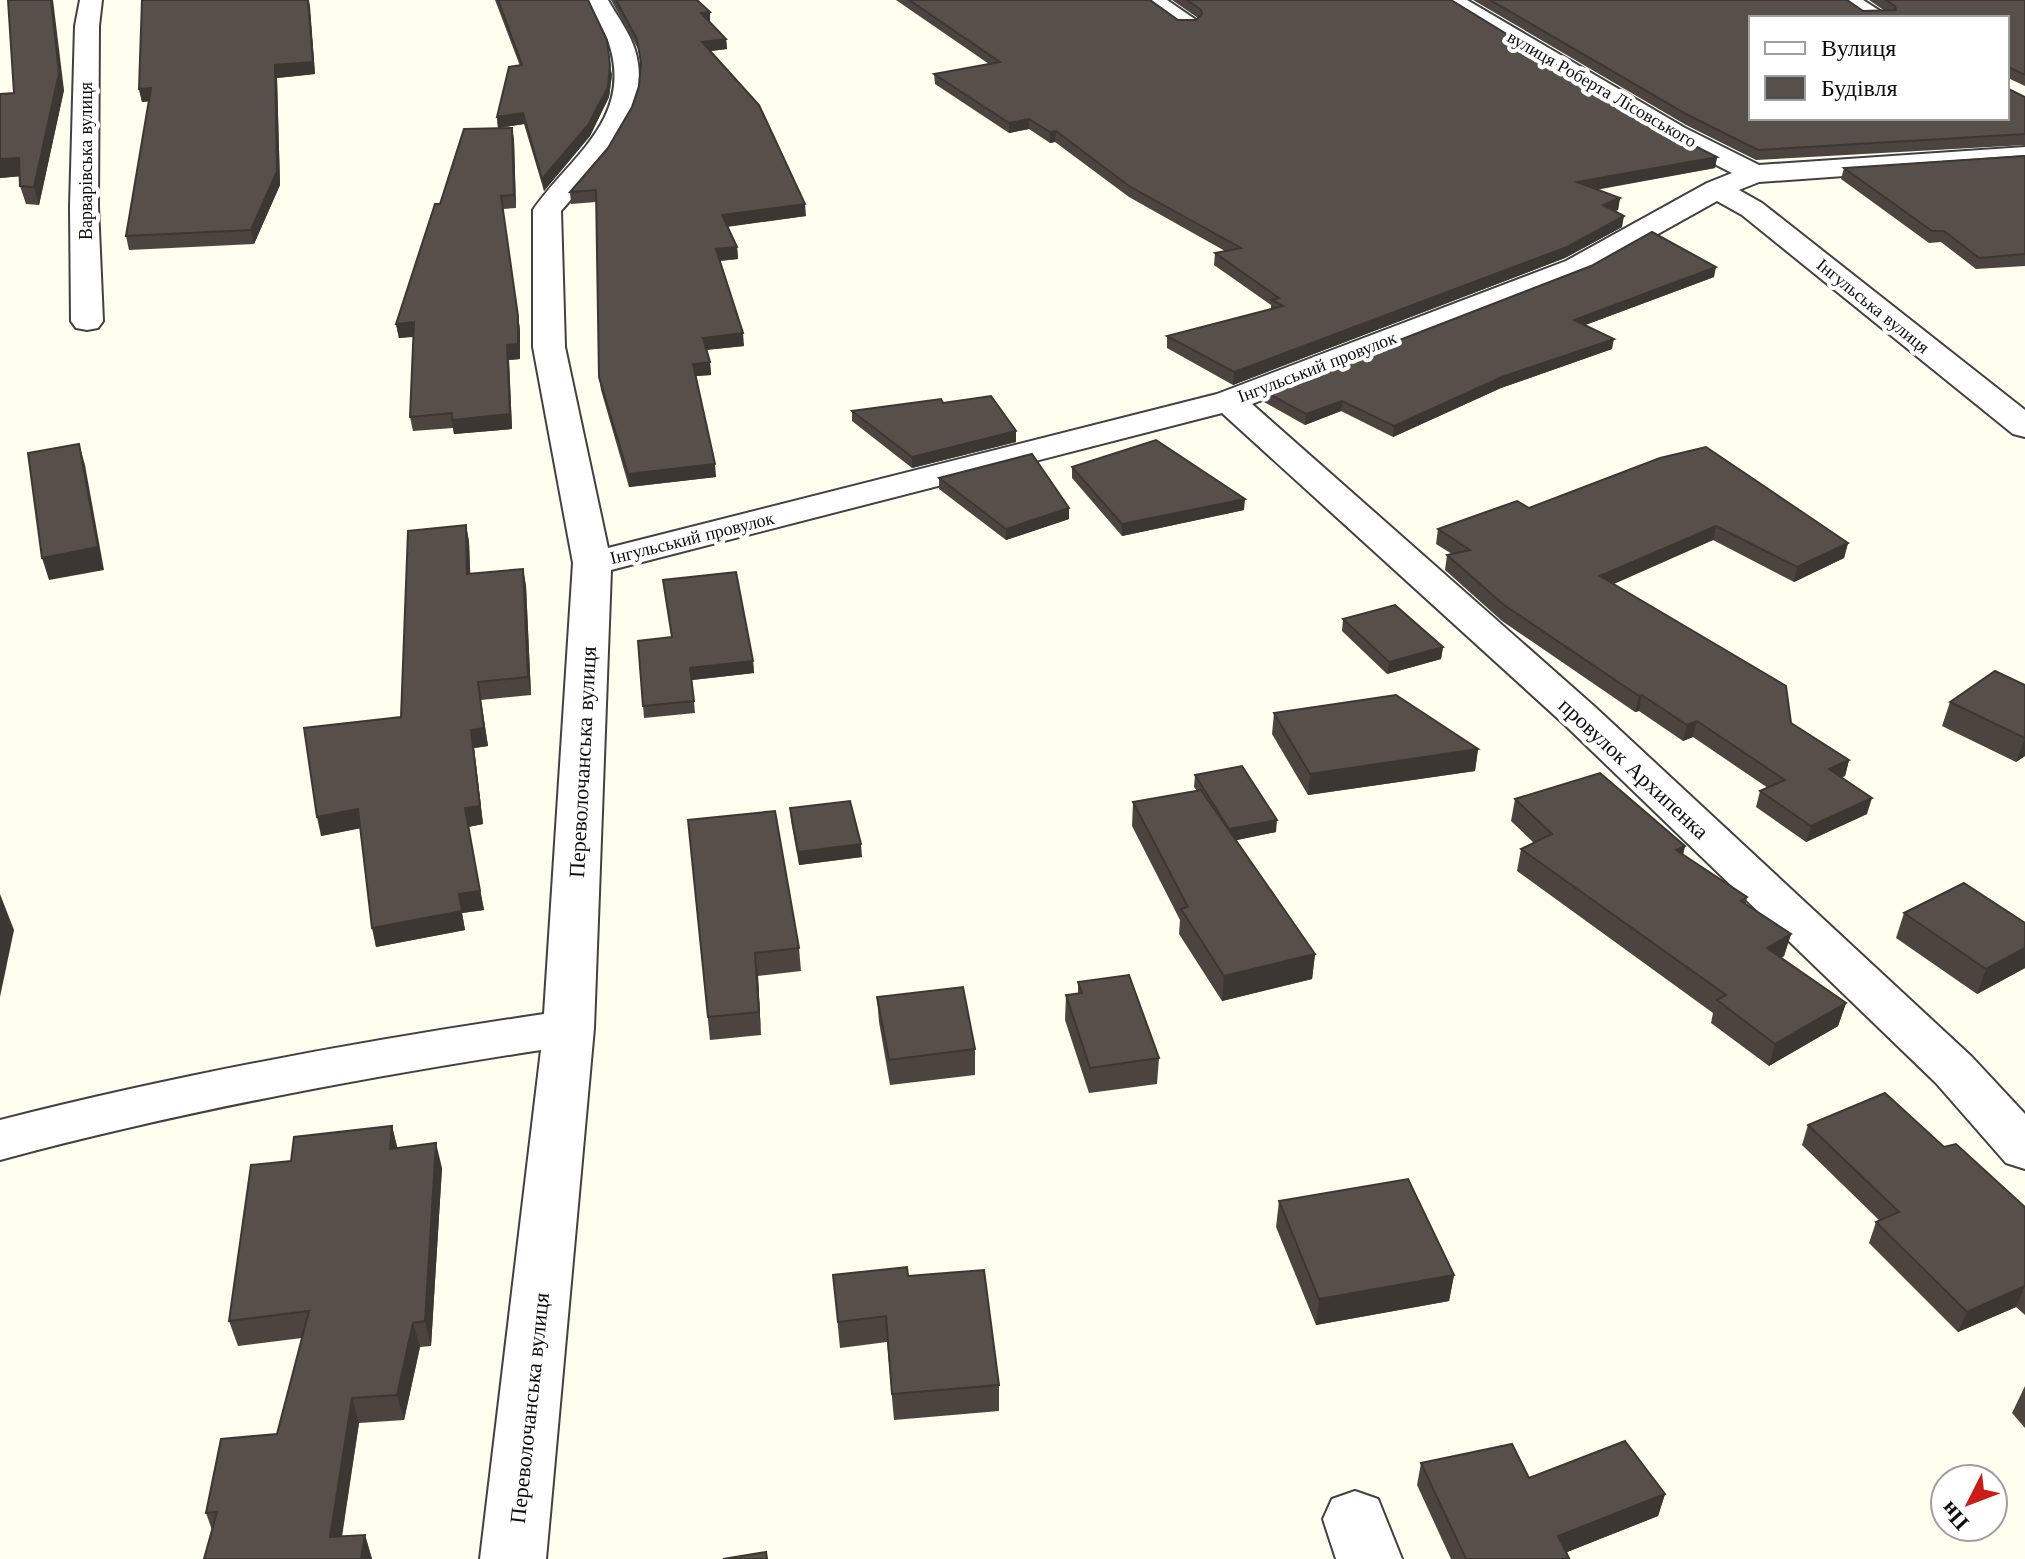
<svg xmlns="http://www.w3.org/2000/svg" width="2025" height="1559" font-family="'Libre Baskerville',serif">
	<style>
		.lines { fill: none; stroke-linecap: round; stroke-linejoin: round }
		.street-casing { stroke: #414141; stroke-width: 4 }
		.street { fill: #fff; fill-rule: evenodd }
		.wall { fill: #4b443f }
		.shaded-wall { fill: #3d3733 }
		.building { fill: #574f49; stroke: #3d3733; stroke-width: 2 }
		.labels { text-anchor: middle; stroke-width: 8; stroke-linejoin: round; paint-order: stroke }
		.far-street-label { font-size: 18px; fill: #0e0e0e; stroke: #fff }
		.street-label { font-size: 22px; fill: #0e0e0e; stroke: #fff }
	</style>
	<rect width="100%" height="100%" fill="#fffdee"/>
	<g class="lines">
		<g class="street-casing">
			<g id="street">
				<path d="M80,0H102L99,26L98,206L103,321L98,328L87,330L76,328L71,321L70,206L75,26Z"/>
				<path d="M586,0H608C617,16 630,33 635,50C654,113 600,167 561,211L565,347L608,548L1217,394L1566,261L1707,183L1732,173L1667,140L1440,0H1467L1685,128L1759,165L2025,147V163L1759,182L1739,190L1762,203L2025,410V437L2013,434L1742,215L1717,201L1588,273L1252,404L1595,707L1972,1057L2025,1114V1169L2006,1163L1936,1083L1565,725L1222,413L611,570L594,1028L546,1559H480L541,1050C359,1078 178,1112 0,1160V1120C180,1074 361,1041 544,1014L573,563L533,347V210C568,159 630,122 611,50C607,33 594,15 586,0Z"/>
				<path d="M1140,0H1167L1199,22L1195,27H1179Z"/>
				<path d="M1835,0H1863L1891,18H1862Z"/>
				<path d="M1355,1491L1378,1499L1402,1559H1336L1323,1519L1332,1499Z"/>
			</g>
		</g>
		<use href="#street" class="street"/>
	</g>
	<g class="wall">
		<path d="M142,0H309L315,74L277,78L280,185L254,244L129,250L126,236L149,101L142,102L139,89Z"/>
		<path d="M495,0H588L612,75L609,97L590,136L544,191L524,124L498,128L497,117L520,66Z"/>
		<path d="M611,0H697L710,22L726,39L727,49L710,51L806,216L727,227L737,247L738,259L720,261L744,346L706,350L710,362L711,375L696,376L716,477L629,487L601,390L599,377L596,202L571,204L570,192L608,148L632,107L639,86L641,65L638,49Z"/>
		<path d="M896,0H1150L1178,20H1196L1198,18L1172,0H1451L1667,132L1717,157L1715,168L1596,190L1620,198L1618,210L1614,211L1622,227L1565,258L1233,385L1167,348V336L1271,309V305L1214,265L1215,253L1225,251L1129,197L1055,142L1050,143L1029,129L1009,133L935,84L934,74L989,64Z"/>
		<path d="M1473,0H1847L1863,11H1885L1869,0H2025V86L2008,78L1751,18L2025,97V145L1756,160L1686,125Z"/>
		<path d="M64,90L39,205L26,204L20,186V176L0,178V94Z"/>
		<path d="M512,128L514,140L516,208L503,209L520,330V359L509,360L512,429L454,434L453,428L413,431L410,417L414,337L399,338L396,324L440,204Z"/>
		<path d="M2025,155V266L1976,269L1941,242L1929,243L1841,179L1844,168Z"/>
		<path d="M1714,277L1585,325L1612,349L1501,388L1393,437L1341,411L1305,425L1264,402L1265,392Z"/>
		<path d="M943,403L1016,442L912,468L852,421V411Z"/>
		<path d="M1660,458L1848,543L1844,558L1794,582L1713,540L1614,584L1791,723L1849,760L1845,776L1842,777L1867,814L1806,842L1756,807L1760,791L1768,788L1693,737L1683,741L1639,711L1635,712L1502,621L1445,570L1447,555L1452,554L1436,544L1438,529L1529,508Z"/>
		<path d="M1072,467L1244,510L1122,536L1072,478Z"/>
		<path d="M939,478L1069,508V519L1006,540L939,489Z"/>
		<path d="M466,525L469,542L470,574L523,569L526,586L531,695L481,700L488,746L474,748L483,824L468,827L484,910L462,913L465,930L376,947L360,828L321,836L401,717Z"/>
		<path d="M1343,619L1443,647L1441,659L1387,674L1342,631Z"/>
		<path d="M638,641L753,661L754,673L692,680L695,713L644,718Z"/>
		<path d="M2025,685V756L2016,762L1942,726L1950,702Z"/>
		<path d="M1274,713L1478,749L1475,771L1308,795L1272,734Z"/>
		<path d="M1195,775L1276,832L1236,840L1315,954L1312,979L1222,1001L1179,934L1180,920L1132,826L1133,802L1197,791L1194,787Z"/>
		<path d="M1515,799L1685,846L1683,855L1747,897L1746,904L1791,934L1784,956L1781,958L1846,1003L1838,1026L1769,1066L1711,1023L1713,1013L1517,871L1521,849L1534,843L1511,821Z"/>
		<path d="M790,808L862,857L799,865L791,821Z"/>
		<path d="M688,820L799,948L801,971L758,976L761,1035L710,1040Z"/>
		<path d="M1904,913L2025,923V968L1977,994L1896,938Z"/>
		<path d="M1078,982L1159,1058L1157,1084L1089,1093L1065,1020L1066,995L1078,994Z"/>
		<path d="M877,997L975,1049V1075L890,1085L879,1022Z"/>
		<path d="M1808,1125L1944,1147L2025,1207V1315L2016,1307L1958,1332L1869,1243L1876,1222L1880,1221L1802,1145Z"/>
		<path d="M392,1126L397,1148L442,1168L431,1346L420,1347L404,1420L359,1423L342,1537L365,1535L372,1559H204L212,1530L206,1513L277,1434L302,1338L238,1346L229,1321L291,1161Z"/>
		<path d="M1279,1201L1454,1275L1449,1301L1316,1325L1276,1227Z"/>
		<path d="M833,1275L908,1276L999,1385V1411L894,1420L887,1342L840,1348Z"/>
		<path d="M2025,1386V1428L2012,1413Z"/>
		<path d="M1421,1463L1529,1478L1665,1494L1658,1516L1567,1552L1569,1559H1451L1417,1485Z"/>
	</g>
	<g class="shaded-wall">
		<path d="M51,0H53L64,90L39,205L34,187Z"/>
		<path d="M308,0L310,6L315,74L277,78L280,185L254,244L251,230L275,65Z"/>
		<path d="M710,12V22L701,13Z"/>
		<path d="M726,39L727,49L703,52L702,42Z"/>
		<path d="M610,65L612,75L609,97L590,136L544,191L542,179Z"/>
		<path d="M151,88L154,101L142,102L139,89Z"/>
		<path d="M523,113L524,124L498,128L497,117Z"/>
		<path d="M1029,119V129L1009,133V123Z"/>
		<path d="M512,128L514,140L516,208L514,195Z"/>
		<path d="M1056,131L1055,142L1050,143V132Z"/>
		<path d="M1717,157L1715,168L1575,193L1577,182Z"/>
		<path d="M19,158L24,176L0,178V159Z"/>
		<path d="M501,196L520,330V359L509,360L512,429L454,434L452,420Z"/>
		<path d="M1620,198L1618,210L1601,216L1603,205Z"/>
		<path d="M805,204L806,216L723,227L722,215Z"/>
		<path d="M1624,216L1622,227L1565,258L1233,385L1234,372Z"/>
		<path d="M737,247L738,259L717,261L716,249Z"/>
		<path d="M1716,267L1714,277L1572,330L1574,320Z"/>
		<path d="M414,322L417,336L399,338L396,324Z"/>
		<path d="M743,333L744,346L704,350L703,338Z"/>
		<path d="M1614,339L1612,349L1501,388L1393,437L1394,426L1502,377Z"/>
		<path d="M710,362L711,375L694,376L693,364Z"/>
		<path d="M1342,401L1341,411L1305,425L1306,414Z"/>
		<path d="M1016,431V442L912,468V457Z"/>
		<path d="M79,444L85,465L104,570L49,580L42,558Z"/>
		<path d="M715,464L716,477L629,487L628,474Z"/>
		<path d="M1245,499L1244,510L1122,536V524Z"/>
		<path d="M1069,508V519L1006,540V529Z"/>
		<path d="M466,525L469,542L471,592L467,574Z"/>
		<path d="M1716,526L1713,540L1597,591L1600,576Z"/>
		<path d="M1848,543L1844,558L1794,582L1797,567Z"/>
		<path d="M523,569L526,586L531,695L528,677Z"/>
		<path d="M1443,647L1441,659L1387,674L1389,662Z"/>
		<path d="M753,661L754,673L692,680L690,668Z"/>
		<path d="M478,682L488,746L474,748L483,824L468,827L484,910L462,913L465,930L376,947L372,928L459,894L471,730Z"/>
		<path d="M1642,695L1639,711L1635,712L1639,696Z"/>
		<path d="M1697,721L1693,737L1683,741L1687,725Z"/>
		<path d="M2025,738V756L2016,762Z"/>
		<path d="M1478,749L1475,771L1308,795L1310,774Z"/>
		<path d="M1849,760L1845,776L1824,785L1829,769Z"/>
		<path d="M1872,798L1867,814L1806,842L1811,826Z"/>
		<path d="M358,809L362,828L321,836L317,817Z"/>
		<path d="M1277,820L1276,832L1228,842L1229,829Z"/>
		<path d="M861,844L862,857L799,865L798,852Z"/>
		<path d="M1685,846L1680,867L1676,850Z"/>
		<path d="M0,894L14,930L0,997Z"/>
		<path d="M1791,934L1784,956L1761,970L1767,948Z"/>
		<path d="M2025,948V968L1977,994L1986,969Z"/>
		<path d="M755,953L758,976L761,1035L759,1012Z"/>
		<path d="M1315,954L1312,979L1222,1001L1224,976Z"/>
		<path d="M1846,1003L1838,1026L1769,1066L1775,1044Z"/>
		<path d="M392,1126L398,1150L390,1149Z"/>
		<path d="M436,1143L442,1168L431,1346L425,1321Z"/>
		<path d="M1454,1275L1449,1301L1316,1325L1319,1299Z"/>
		<path d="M2025,1286L2016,1307L1958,1332L1967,1312Z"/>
		<path d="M413,1323L420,1347L404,1420L397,1395Z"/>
		<path d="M352,1398L359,1423L338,1559L330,1537Z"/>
		<path d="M1665,1494L1658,1516L1552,1558L1558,1536Z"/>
		<path d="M365,1535L372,1559H361Z"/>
	</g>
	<g class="building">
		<path d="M8,0H51L59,73L34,187L20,186L19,158L0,159V94L14,93Z"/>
		<path d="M142,0H308L313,62L275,65L277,171L251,230L126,236L151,88L139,89Z"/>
		<path d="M498,0H588L607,40L610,65L608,87L588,125L542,179L523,113L497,117L509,67L522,65Z"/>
		<path d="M616,0H697L710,12L701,13L726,39L702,42L759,105L805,204L722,215L737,247L716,249L743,333L703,338L710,362L693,364L715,464L628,474L599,377L596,190L570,192L608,148L632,107L639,86L641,63L637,39Z"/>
		<path d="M909,0H1150L1178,20H1196L1202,14L1201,10L1187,0H1451L1667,132L1717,157L1577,182L1620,198L1603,205L1624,216L1567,247L1234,372L1167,336L1283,306L1272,300L1279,298L1215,253L1241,248L1129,186L1056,131L1050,132L1029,119L1009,123L934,74L1000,62Z"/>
		<path d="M1490,0H1847L1863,11L1896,10L1895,6L1886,0H2025V75L2009,67L2007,87V18H1751V118H2007V88L2025,97V134L1758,150L1688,115Z"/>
		<path d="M512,128L514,195L501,196L518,316V344L507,345L510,414L452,420V413L410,417L414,322L396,324L435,204H440L464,129Z"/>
		<path d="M2025,156V254L1979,258L1944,231H1932L1844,168Z"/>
		<path d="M1652,232L1716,267L1574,320L1614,339L1502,377L1394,426L1342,401L1306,414L1265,392L1591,266Z"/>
		<path d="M991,396L1016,431L912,457L852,411L941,399L943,403Z"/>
		<path d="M1156,440L1245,499L1122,524L1072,467Z"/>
		<path d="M79,444L98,547L42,558L28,453Z"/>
		<path d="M1706,447L1848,543L1797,567L1716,526L1600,576L1786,686L1791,723L1849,760L1829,769L1872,798L1811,826L1760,791L1785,780L1697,721L1687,725L1642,695L1639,696L1504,605L1447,555L1470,550L1438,529L1517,501L1529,508L1660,458Z"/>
		<path d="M1032,454L1069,508L1006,529L939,478Z"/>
		<path d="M466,525L467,574L523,569L528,677L478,682L484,728L471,730L480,806L465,808L480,891L459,894L462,911L372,928L358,809L317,817L304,728L401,717L408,531Z"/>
		<path d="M736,572L753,661L690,668L694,701L643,706L638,641L672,637L663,580Z"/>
		<path d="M1395,605L1443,647L1389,662L1343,619Z"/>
		<path d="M1995,671L2025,685V738L1950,702Z"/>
		<path d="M1396,695L1478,749L1310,774L1274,713Z"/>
		<path d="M1242,766L1277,820L1229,829L1195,775Z"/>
		<path d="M1600,773L1685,846L1676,850L1747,897L1741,901L1791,934L1767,948L1846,1003L1775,1044L1717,1000L1726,995L1521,849L1552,834L1515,799Z"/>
		<path d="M1201,790L1315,954L1224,976L1181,909L1188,907L1133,802Z"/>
		<path d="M850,801L861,844L798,852L790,808Z"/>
		<path d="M775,811L799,948L755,953L759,1012L708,1017L688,820Z"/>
		<path d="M1964,883L2025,923V948L1986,969L1904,913Z"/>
		<path d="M1129,975L1159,1058L1090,1068L1066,995L1082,993L1078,982Z"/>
		<path d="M963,987L975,1049L889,1060L877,997Z"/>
		<path d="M1885,1093L1944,1147L1956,1144L2025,1207V1286L1967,1312L1876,1222L1899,1212L1808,1125Z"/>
		<path d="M392,1126L390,1149L436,1143L425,1321L413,1323L397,1395L352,1398L330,1537L365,1535L361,1559H204L217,1512L206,1513L221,1439L277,1434L309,1311L229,1321L251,1165L291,1161L294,1137Z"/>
		<path d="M1408,1179L1454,1275L1319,1299L1279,1201Z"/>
		<path d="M907,1267L908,1276L984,1270L999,1385L892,1394L886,1316L838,1322L833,1275Z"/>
		<path d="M1625,1441L1665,1494L1558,1536L1569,1558L1563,1559H1466L1421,1463L1512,1444L1529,1478Z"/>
		<path d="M766,1552L767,1559H723Z"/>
	</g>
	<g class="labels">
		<g class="far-street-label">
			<text transform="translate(1602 89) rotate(30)" y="6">вулиця Роберта Лісовського</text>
			<text transform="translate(86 161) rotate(-90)" y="6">Варварівська вулиця</text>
			<text transform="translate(1873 306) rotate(39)" y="6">Інгульська вулиця</text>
			<text transform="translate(1317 367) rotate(-21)" y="6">Інгульський провулок</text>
			<text transform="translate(692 538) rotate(-14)" y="6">Інгульський провулок</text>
		</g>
		<g class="street-label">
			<text transform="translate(582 762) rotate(-87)" y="8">Переволочанська вулиця</text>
			<text transform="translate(1634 768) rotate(43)" y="8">провулок Архипенка</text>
			<text transform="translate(529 1408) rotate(-84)" y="8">Переволочанська вулиця</text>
		</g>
	</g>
	<rect x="1749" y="16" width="260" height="104" fill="#ffffff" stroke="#9f9f9f" stroke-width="2"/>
	<rect x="1765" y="42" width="40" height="12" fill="#ffffff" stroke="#9f9f9f" stroke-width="2"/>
	<text x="1821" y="56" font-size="24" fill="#0e0e0e">Вулиця</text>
	<rect x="1765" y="76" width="40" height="24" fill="#574f49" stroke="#9f9f9f" stroke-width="2"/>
	<text x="1821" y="96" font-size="24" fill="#0e0e0e">Будівля</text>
	<g transform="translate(1969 1503) rotate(228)"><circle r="38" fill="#ffffff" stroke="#9f9f9f" stroke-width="2"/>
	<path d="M0-6L14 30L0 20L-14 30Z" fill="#cb1d18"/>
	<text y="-12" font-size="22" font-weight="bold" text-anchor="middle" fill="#0e0e0e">Пн</text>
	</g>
</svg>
